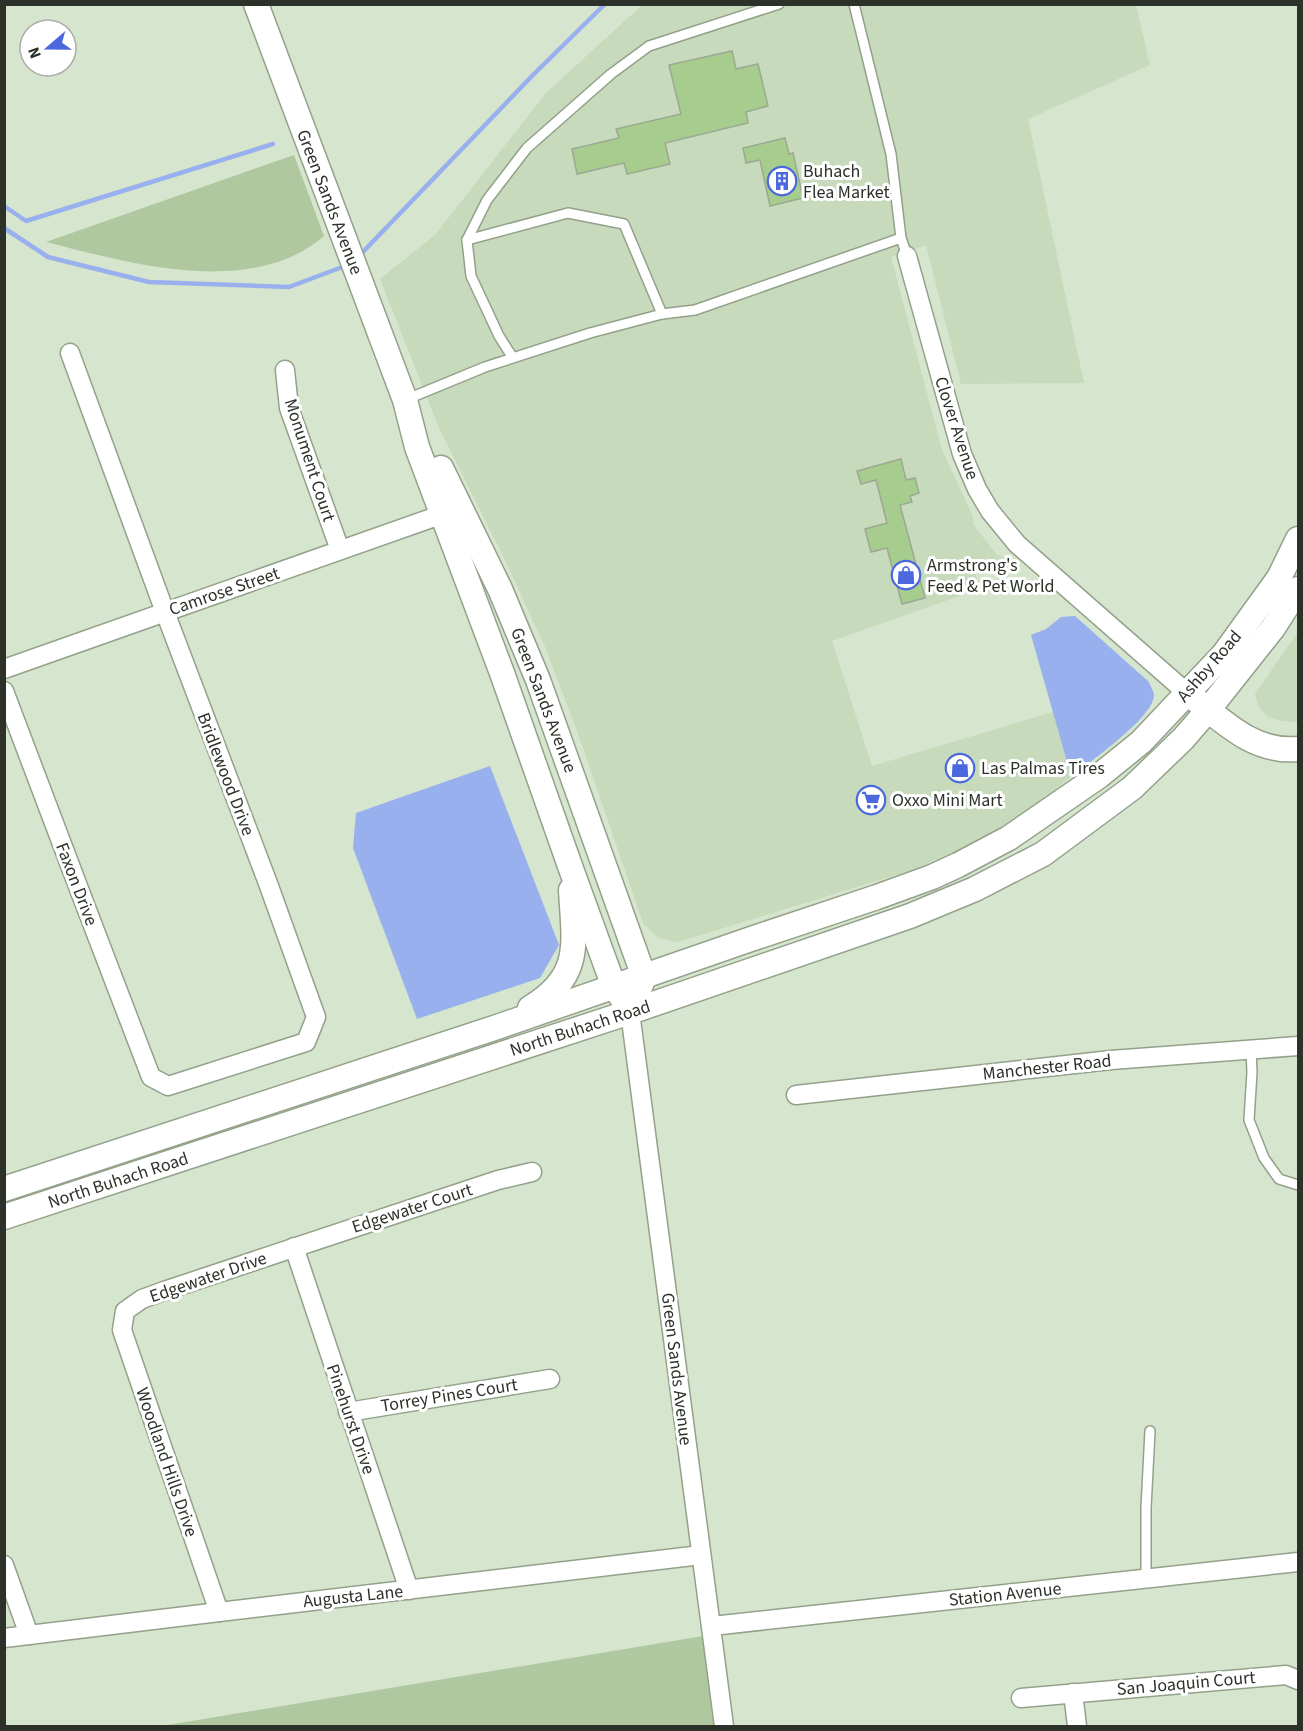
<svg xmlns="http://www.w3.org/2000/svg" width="1303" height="1731" font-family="'Source Sans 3',sans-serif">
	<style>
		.built { fill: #c7dabc }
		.green { fill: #afc89f }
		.water { fill: #99b0ef }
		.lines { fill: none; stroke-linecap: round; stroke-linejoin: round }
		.stream { stroke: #99b0ef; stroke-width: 4.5 }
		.building { fill: #a7cd8e; stroke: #9ba993; stroke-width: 1.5 }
		.service-casing { stroke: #93a18b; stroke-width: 12 }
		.minor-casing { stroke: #93a18b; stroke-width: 21 }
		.secondary-casing { stroke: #93a18b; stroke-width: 27 }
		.service { stroke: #fff; stroke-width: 9 }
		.minor { stroke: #fff; stroke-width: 18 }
		.secondary { stroke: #fff; stroke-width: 24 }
		.labels { text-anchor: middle; stroke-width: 6; stroke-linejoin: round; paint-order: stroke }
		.poi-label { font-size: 18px; fill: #2c3229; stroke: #fff; text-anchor: start }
		.street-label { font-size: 18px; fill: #2c3229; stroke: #fff }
	</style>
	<rect width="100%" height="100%" fill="#d6e5cd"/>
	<g class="built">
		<path d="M642,5H1136L1150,65L1028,119L1084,383L961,384L926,245L891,257L942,450L973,516V524L996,554L1008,560L975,572L979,589L832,641L872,766L1053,712L1071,776L1048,796L1008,823L966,847L909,871L678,942L658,938L643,923L580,739L546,649L504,558L439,428L380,279L435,235L546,93Z"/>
		<path d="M1298,632V722L1281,721L1268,717L1259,707L1255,694Z"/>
	</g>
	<g class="green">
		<path d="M294,155L324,236C251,299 129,263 46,242Z"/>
		<path d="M703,1636L715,1726H162Z"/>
	</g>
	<g class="water">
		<path d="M1075,616L1149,682C1150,686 1154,691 1154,695C1155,716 1088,764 1071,776L1031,635L1046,629L1061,617Z"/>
		<path d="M490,766L559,945L540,978L417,1019L353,848L356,813Z"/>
	</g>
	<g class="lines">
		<g class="stream">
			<path d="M4,206L26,221L273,144"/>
			<path d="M4,228L48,257L149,282L289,287L345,266"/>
			<path d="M359,256L533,75L605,4"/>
		</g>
	</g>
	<g class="building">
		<path d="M732,51L736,69L758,64L768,106L746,112L748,123L665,143L670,164L627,174L624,163L577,174L572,149L619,138L616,129L681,114L669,65Z"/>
		<path d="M785,138L789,154L793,153L803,198L770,206L760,160L746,163L743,148Z"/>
		<path d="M901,459L906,480L915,478L919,493L910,496L912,502L900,505L925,598L902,604L887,548L871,552L865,529L887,523L876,480L861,484L857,471Z"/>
	</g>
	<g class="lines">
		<g class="service-casing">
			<g id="service">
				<path d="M854,4L891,154L901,238"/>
				<path d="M467,240L487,200L527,148L611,74L649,46L779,4"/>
				<path d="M662,314L695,310L901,238L907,256"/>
				<path d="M405,400L485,367L590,333L662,314L624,224L568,213L467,240L471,276L499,336L513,358"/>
				<path d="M1251,1050L1252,1072L1249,1120L1264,1158L1279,1179L1298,1185"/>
				<path d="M1146,1579V1508L1150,1431"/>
			</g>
		</g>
		<g class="minor-casing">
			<g id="minor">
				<path d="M907,256L962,454L977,489L990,511L1017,544L1187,693"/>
				<path d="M285,370L289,408L340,550"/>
				<path d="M4,669L443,514"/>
				<path d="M4,691L87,910L151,1077L168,1086L306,1042L316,1017L269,886L165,612L70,353"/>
				<path d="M630,1012L724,1726"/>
				<path d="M796,1095L1111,1060L1298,1046"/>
				<path d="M294,1247L409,1590"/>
				<path d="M348,1412L550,1379"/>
				<path d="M4,1565L29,1635"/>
				<path d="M219,1612L122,1330L125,1311L142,1299L164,1291L498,1180L532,1172"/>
				<path d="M712,1626L1298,1562"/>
				<path d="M4,1638L219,1612L701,1555"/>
				<path d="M1073,1693L1077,1726"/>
				<path d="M1021,1698L1286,1675L1298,1680"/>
			</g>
		</g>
		<g class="secondary-casing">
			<g id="secondary">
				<path d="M256,4L405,400L417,447L502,673L570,866L614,987L622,998"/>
				<path d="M441,468L500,589L538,680L644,977L639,990"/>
				<path d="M1196,700C1227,725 1256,753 1298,749"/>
				<path d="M530,1008C583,976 574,944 571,890"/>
				<path d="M4,1189L497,1027L751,939L877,897L932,877L958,865L1009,838L1099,776L1141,742L1224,654L1279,578L1298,539"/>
				<path d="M4,1217L630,1012L910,916L975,889L1043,854L1132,788L1183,739L1208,710L1273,628L1298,589"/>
			</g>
		</g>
		<use href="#service" class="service"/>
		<use href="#minor" class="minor"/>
		<use href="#secondary" class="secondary"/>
	</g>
	<defs>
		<g id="building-ring" transform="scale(1.5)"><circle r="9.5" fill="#fff" stroke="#4b69dd" stroke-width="1.5"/><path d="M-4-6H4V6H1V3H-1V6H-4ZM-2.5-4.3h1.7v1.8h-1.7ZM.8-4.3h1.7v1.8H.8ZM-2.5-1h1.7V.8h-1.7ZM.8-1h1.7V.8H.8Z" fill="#4b69dd"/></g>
		<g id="shop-ring" transform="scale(1.5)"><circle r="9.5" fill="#fff" stroke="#4b69dd" stroke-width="1.5"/><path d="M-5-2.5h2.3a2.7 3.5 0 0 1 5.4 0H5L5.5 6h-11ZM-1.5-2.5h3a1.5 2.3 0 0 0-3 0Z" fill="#4b69dd"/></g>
		<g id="supermarket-ring" transform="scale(1.5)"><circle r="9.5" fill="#fff" stroke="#4b69dd" stroke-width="1.5"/><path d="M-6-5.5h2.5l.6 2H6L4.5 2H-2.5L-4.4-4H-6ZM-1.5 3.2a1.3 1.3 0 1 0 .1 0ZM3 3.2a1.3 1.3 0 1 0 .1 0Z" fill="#4b69dd"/></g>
	</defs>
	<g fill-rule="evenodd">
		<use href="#building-ring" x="782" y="181"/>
		<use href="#shop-ring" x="906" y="575"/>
		<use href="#shop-ring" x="960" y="768"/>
		<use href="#supermarket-ring" x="871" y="800"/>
	</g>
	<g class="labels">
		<g class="poi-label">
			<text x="803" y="177">Buhach<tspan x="803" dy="21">Flea Market</tspan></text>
			<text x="927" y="571">Armstrong's<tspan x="927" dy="21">Feed &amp; Pet World</tspan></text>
			<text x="981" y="774">Las Palmas Tires</text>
			<text x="892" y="806">Oxxo Mini Mart</text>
		</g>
		<g class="street-label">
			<text transform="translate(330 202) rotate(69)" y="6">Green Sands Avenue</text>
			<text transform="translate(957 428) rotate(72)" y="6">Clover Avenue</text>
			<text transform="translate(310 460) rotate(72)" y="6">Monument Court</text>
			<text transform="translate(224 591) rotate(-19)" y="6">Camrose Street</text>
			<text transform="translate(1209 666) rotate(-49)" y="6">Ashby Road</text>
			<text transform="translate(544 700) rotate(69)" y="6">Green Sands Avenue</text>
			<text transform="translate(226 774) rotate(69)" y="6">Bridlewood Drive</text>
			<text transform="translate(77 884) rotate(69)" y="6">Faxon Drive</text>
			<text transform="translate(580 1028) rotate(-18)" y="6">North Buhach Road</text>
			<text transform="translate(1047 1067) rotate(-6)" y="6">Manchester Road</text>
			<text transform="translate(118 1180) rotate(-18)" y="6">North Buhach Road</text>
			<text transform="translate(412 1208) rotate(-18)" y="6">Edgewater Court</text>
			<text transform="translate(208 1277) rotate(-19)" y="6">Edgewater Drive</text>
			<text transform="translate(677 1369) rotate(83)" y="6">Green Sands Avenue</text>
			<text transform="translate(449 1395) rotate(-9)" y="6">Torrey Pines Court</text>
			<text transform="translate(351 1419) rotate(71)" y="6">Pinehurst Drive</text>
			<text transform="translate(167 1462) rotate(71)" y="6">Woodland Hills Drive</text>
			<text transform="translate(1005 1594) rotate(-6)" y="6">Station Avenue</text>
			<text transform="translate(353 1596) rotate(-6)" y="6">Augusta Lane</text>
			<text transform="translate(1186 1683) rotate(-5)" y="6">San Joaquin Court</text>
		</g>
	</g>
	<rect width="1303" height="1731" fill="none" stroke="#2c3229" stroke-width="12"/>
	<g transform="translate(48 48) rotate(250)"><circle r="28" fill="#ffffff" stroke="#abada9" stroke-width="1.5"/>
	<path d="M0-4.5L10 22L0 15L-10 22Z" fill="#4b69dd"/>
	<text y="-9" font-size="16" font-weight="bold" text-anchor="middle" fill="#2c3229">N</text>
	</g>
</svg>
